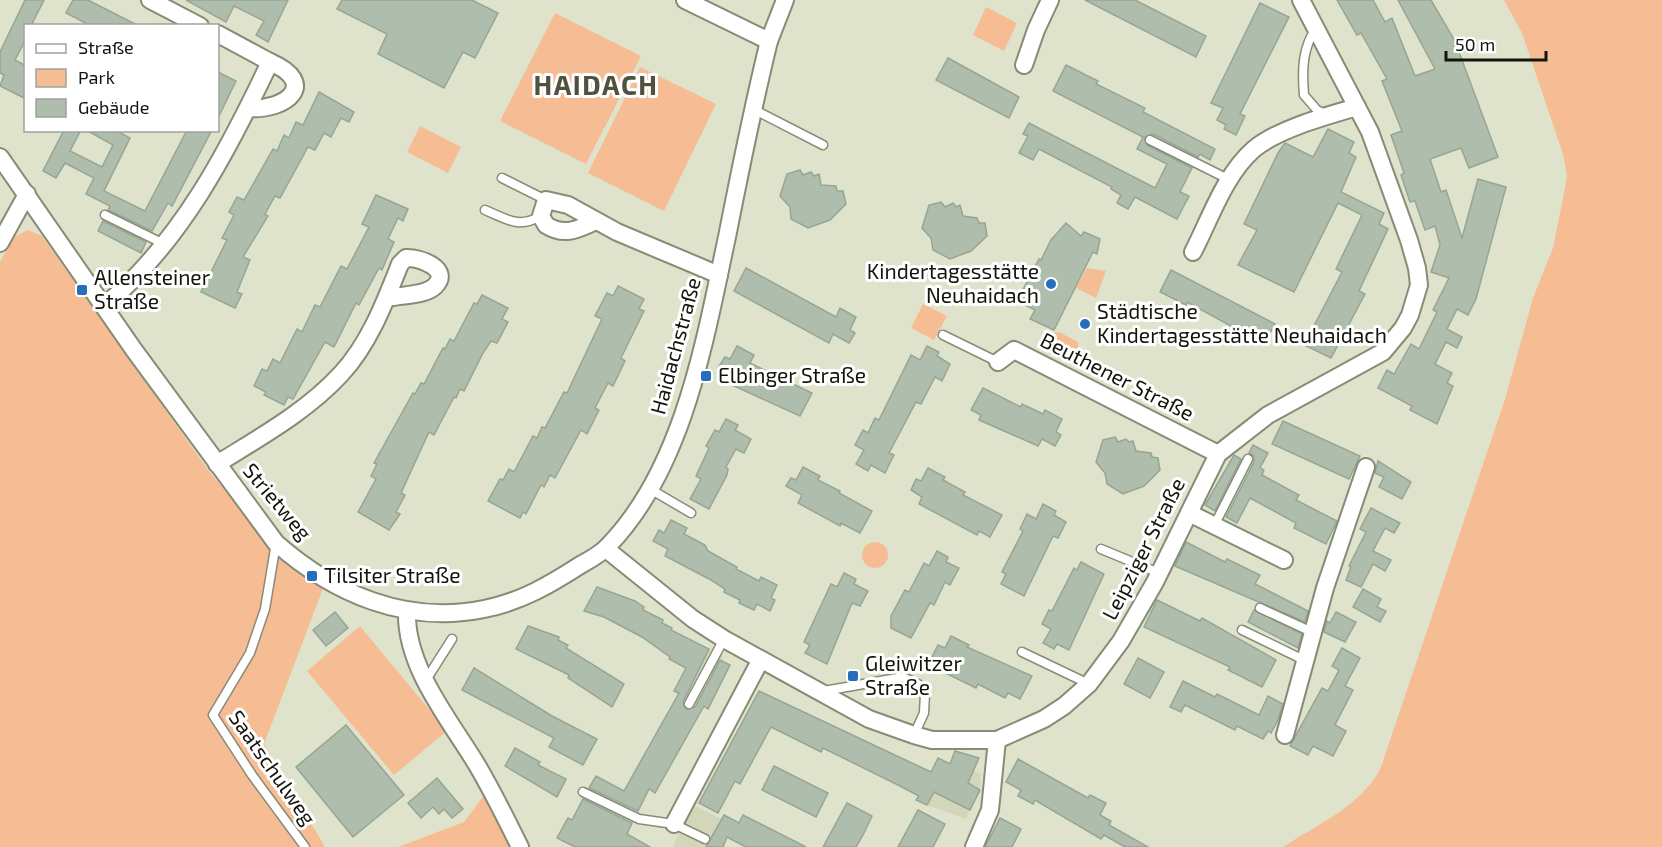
<svg xmlns="http://www.w3.org/2000/svg" width="1662" height="847" font-family="'Exo 2',sans-serif">
	<style>
		.built { fill: #d3d7b9 }
		.green { fill: #f6bd94 }
		.building { fill: #aebdac; stroke: #96a694; stroke-width: 1.5 }
		.lines { fill: none; stroke-linecap: round; stroke-linejoin: round }
		.lane-casing { stroke: #888b76; stroke-width: 11 }
		.street-casing { stroke: #888b76; stroke-width: 20 }
		.lane { stroke: #fff; stroke-width: 8 }
		.street { stroke: #fff; stroke-width: 16 }
		.poi-dot { fill: #276dbe; stroke: #fff; stroke-width: 2 }
		.labels { text-anchor: middle; stroke-width: 6; stroke-linejoin: round; paint-order: stroke }
		.poi-label { font-size: 21px; fill: #13140c; stroke: #fff; text-anchor: start }
		.street-label { font-size: 21px; fill: #13140c; stroke: #fff }
		.district-label { font-size: 27px; font-weight: bold; letter-spacing: 1.5px; fill: #50523f; stroke: #fff }
	</style>
	<rect width="100%" height="100%" fill="#dfe3cc"/>
	<g class="built">
		<path d="M709,649L723,656L698,703L684,696Z"/>
		<path d="M951,761L981,774L980,790L959,779L948,799L970,810L966,819L927,805Z"/>
		<path d="M695,806L721,819L707,847H676L673,845Z"/>
	</g>
	<g class="green">
		<path d="M1504,0H1662V847H1283C1318,824 1363,805 1381,767L1505,399L1533,298L1553,248L1565,188L1567,175L1563,154L1522,33Z"/>
		<path d="M986,7L1017,23L1004,51L973,35Z"/>
		<path d="M555,13L641,56L586,164L500,121Z"/>
		<path d="M640,67L716,104L664,211L588,173Z"/>
		<path d="M420,126L461,147L448,173L407,152Z"/>
		<path d="M28,230L42,236L208,470L266,539L324,586L264,744L325,847H0V262L14,237Z"/>
		<path d="M1087,268L1106,271L1096,298L1076,288Z"/>
		<path d="M923,304L947,316L934,340L911,328Z"/>
		<path d="M1059,332L1078,342V351H1068L1048,340L1047,334Z"/>
		<circle cx="875" cy="555" r="13"/>
		<path d="M360,626L447,731L394,775L307,671Z"/>
		<path d="M488,790L519,847H398L464,822Z"/>
	</g>
	<g class="building">
		<path d="M25,0H44L31,26H26V39L15,60L26,66V99L0,86L4,75L0,73V52Z"/>
		<path d="M73,0H88L139,26H91L66,13Z"/>
		<path d="M186,0H288L268,42L256,35L264,21L234,6L226,22Z"/>
		<path d="M342,0H472L498,13L475,58L463,52L444,88L378,54L387,34L337,9Z"/>
		<path d="M1085,0H1135L1206,36L1196,57Z"/>
		<path d="M1337,0H1373L1385,22L1392,18L1415,76L1435,69L1398,0H1431L1455,41L1498,157L1469,168L1461,148L1430,159L1441,192L1446,190L1462,238L1478,179L1506,187L1476,299L1468,315L1457,309L1447,329L1462,337L1457,348L1446,342L1435,364L1452,373L1447,383L1453,386L1437,424L1410,410L1412,406L1378,388L1387,370L1394,374L1411,344L1419,349L1437,312L1433,310L1449,278L1431,272L1440,245L1435,226L1425,230L1415,201L1410,202L1401,175L1404,173L1391,135L1402,131L1382,81L1387,79L1361,33L1357,35Z"/>
		<path d="M1260,3L1289,17L1240,114L1245,116L1236,135L1224,129L1226,125L1217,120L1223,108L1211,103Z"/>
		<path d="M948,58L1019,97L1009,118L936,80Z"/>
		<path d="M1066,65L1098,81L1096,84L1145,108L1143,112L1215,149L1210,160L1200,154L1198,157L1153,134L1145,137L1147,145L1192,168L1180,192L1189,196L1177,219L1135,197L1128,209L1117,203L1121,195L1111,189L1112,187L1039,149L1033,160L1019,153L1028,136L1023,134L1029,123L1155,188L1167,164L1137,149L1143,137L1053,91Z"/>
		<path d="M218,72L236,81L218,118Z"/>
		<path d="M319,92L354,112L349,122L341,118L331,137L324,133L315,150L308,147L280,198L275,196L265,214L268,216L243,257L250,260L237,292L242,294L235,308L201,292L227,240L222,238L234,215L229,212L237,197L244,200L273,149L277,151L284,135L289,138L296,122L303,125Z"/>
		<path d="M1328,129L1354,142L1349,153L1356,157L1341,192L1384,213L1379,224L1388,229L1359,291L1365,294L1331,358L1304,345L1342,272L1336,269L1362,215L1338,203L1294,292L1238,265L1257,230L1244,224L1278,153L1285,143L1313,157Z"/>
		<path d="M64,130H81L70,151L102,167L113,145L86,130H115L130,138L104,191L145,211L187,130H212L172,206L168,203L152,231L108,210L110,206L86,194L94,178L65,163L56,178L43,171Z"/>
		<path d="M800,170L803,175L811,172L814,176L819,174L821,185L836,186L837,191H843L846,204L830,220L808,228L791,219L790,207L780,196L787,174Z"/>
		<path d="M376,195L408,209L403,221L398,218L388,239L394,242L382,270L379,268L359,305L356,303L334,347L325,342L293,399L288,397L284,405L264,395L266,392L254,386L262,369L267,371L273,359L280,363L297,329L302,332L315,305L320,307L341,266L347,269L369,227L362,224Z"/>
		<path d="M941,202L945,207L953,203L956,207L960,205L963,216L977,218L979,223H985L987,236L971,251L950,259L933,250L931,238L922,228L929,205Z"/>
		<path d="M103,221L146,242L141,253L98,231Z"/>
		<path d="M1066,223L1081,236L1084,232L1100,239L1097,254L1093,252L1054,330L1030,319L1035,310L1017,301L1039,259L1041,260L1051,240Z"/>
		<path d="M746,268L836,317L840,308L856,317L850,330L855,333L849,343L833,334L829,343L734,291Z"/>
		<path d="M1171,270L1275,324L1264,344L1187,302L1186,305L1160,292Z"/>
		<path d="M618,286L644,299L639,309L644,311L621,358L625,361L613,386L608,383L595,408L599,410L587,434L581,430L555,478L550,475L544,487L541,485L526,514L523,512L520,518L488,501L500,479L503,480L509,469L514,472L533,436L537,438L542,427L545,428L564,392L567,393L602,319L595,316L607,293L613,296Z"/>
		<path d="M482,295L508,308L502,319L508,322L497,343L491,341L483,353L464,391L460,389L456,398L454,397L434,435L429,432L401,493L405,495L396,512L400,514L389,530L358,512L376,479L371,476L377,464L374,463L413,393L415,394L421,383L424,384L443,348L445,349L450,339L454,341L474,303L477,304Z"/>
		<path d="M737,346L754,355L750,363L812,393L800,416L725,382L729,374L718,368L725,357L730,359Z"/>
		<path d="M927,346L939,352L937,356L950,364L942,381L935,377L921,404L916,402L889,453L894,455L885,473L871,465L868,471L856,464L864,450L855,445L863,430L868,433L875,418L879,420L911,355L920,360Z"/>
		<path d="M983,388L1021,407L1022,404L1043,414L1045,410L1062,419L1056,432L1061,435L1055,446L1042,439L1038,446L979,420L981,415L971,410Z"/>
		<path d="M726,419L738,425L735,430L751,439L744,453L736,449L726,467L728,469L727,475L709,509L690,499L701,479L696,476L709,448L706,446L715,430L719,432Z"/>
		<path d="M1283,421L1360,456L1349,479L1272,444Z"/>
		<path d="M1115,437L1118,442L1126,439L1129,442L1133,441L1136,451L1151,453L1152,457L1158,458L1160,470L1144,486L1123,494L1107,484L1105,473L1096,462L1103,440Z"/>
		<path d="M1253,445L1268,453L1260,468L1264,470L1262,475L1299,495L1296,500L1337,521L1326,544L1294,528L1296,523L1250,498L1237,523L1226,517L1254,462V456L1249,453Z"/>
		<path d="M1234,455L1241,459L1215,511L1205,505Z"/>
		<path d="M1378,461L1411,482L1402,499L1379,487L1384,477L1375,473Z"/>
		<path d="M803,467L820,476L818,480L840,491L839,493L872,511L860,533L841,523L840,526L798,503L802,495L786,486L791,478L796,480Z"/>
		<path d="M928,468L945,477L943,480L965,492L963,495L1002,515L990,537L979,531L977,535L919,504L922,497L911,490L916,479L921,481Z"/>
		<path d="M1043,504L1056,511L1054,515L1066,522L1058,538L1053,536L1024,596L1001,584L1006,574L1002,572L1023,531L1020,529L1027,514L1036,519Z"/>
		<path d="M1371,508L1400,523L1394,533L1385,528L1373,551L1391,560L1385,571L1373,564L1361,587L1346,580L1351,567L1349,566L1366,532L1360,529Z"/>
		<path d="M671,520L687,528L684,534L705,545L708,551L737,567L736,569L759,581L761,577L777,585L771,598L775,600L770,611L757,604L754,610L739,603L740,600L724,592L725,589L711,580L665,556L668,549L653,541L659,530L664,533Z"/>
		<path d="M1186,542L1225,562L1227,559L1260,575L1255,584L1308,611L1305,622L1175,566Z"/>
		<path d="M937,551L948,557L946,562L959,568L950,585L945,582L934,605L930,603L911,638L891,628V616L905,590L909,592L924,563L929,566Z"/>
		<path d="M1081,562L1104,574L1069,650L1057,644L1054,649L1043,643L1051,629L1042,624L1049,610L1052,611L1074,568L1077,570Z"/>
		<path d="M844,573L856,579L854,584L868,591L860,606L852,603L827,664L805,653L810,645L804,642L831,584L837,587Z"/>
		<path d="M597,587L635,601L644,607L643,610L663,620L662,623L672,628L671,630L709,649L683,702L686,709L695,707L720,660L730,665L708,709L704,706L655,793L649,789L638,811L589,788L596,776L624,791L679,693L674,691L686,668L669,659L670,657L642,637L604,617L584,611Z"/>
		<path d="M1363,589L1381,599L1377,607L1386,611L1380,622L1353,607Z"/>
		<path d="M1157,600L1200,621L1202,618L1276,660L1262,687L1228,670L1230,667L1144,627Z"/>
		<path d="M1254,610L1302,634L1298,648L1248,622Z"/>
		<path d="M335,612L348,628L326,646L313,630Z"/>
		<path d="M1336,612L1356,622L1345,642L1324,632L1327,621L1330,623Z"/>
		<path d="M528,626L559,637L558,640L568,645L566,648L624,684L612,707L568,678L569,675L516,649Z"/>
		<path d="M951,636L969,645L967,647L1032,676L1020,699L1008,693L1005,698L978,684L976,688L941,671L945,665L931,659L938,645L945,648Z"/>
		<path d="M1342,648L1360,658L1345,686L1353,690L1335,725L1346,731L1333,756L1313,746L1308,755L1290,746L1322,688L1328,691L1339,670L1332,666Z"/>
		<path d="M1138,658L1164,672L1150,698L1124,684Z"/>
		<path d="M474,668L552,716L597,739L583,765L549,747L554,738L462,690Z"/>
		<path d="M1183,681L1215,697L1217,694L1259,715L1268,696L1283,704L1278,720L1271,733L1268,731L1263,739L1237,726L1235,730L1185,705L1181,712L1170,707Z"/>
		<path d="M759,691L931,772L938,758L950,764L955,751L979,758L968,783L980,790L970,810L934,792L927,805L916,800L919,796L896,784L823,748L821,752L771,727L740,784L735,781L718,813L699,803Z"/>
		<path d="M346,725L404,795L353,837L296,767Z"/>
		<path d="M515,748L540,762L538,765L566,779L557,797L505,766Z"/>
		<path d="M1018,759L1088,798L1090,795L1106,803L1100,815L1111,821L1109,825L1148,847H1125L1104,835L1101,839L1035,800L1033,804L1018,796L1021,790L1006,782Z"/>
		<path d="M774,766L828,793L816,817L762,790Z"/>
		<path d="M437,778L463,809L452,818L444,809L439,814L433,807L421,818L408,803Z"/>
		<path d="M583,799L632,823L627,834L650,847H575L557,838L568,818L572,820Z"/>
		<path d="M847,803L872,816L863,835L856,847H823Z"/>
		<path d="M918,810L945,824L933,847H898Z"/>
		<path d="M724,815L739,823L743,815L806,847H746L727,837L723,847H706Z"/>
		<path d="M1000,818L1021,829L1012,847H985Z"/>
	</g>
	<g class="lines">
		<g class="lane-casing">
			<g id="lane">
				<path d="M1317,27C1302,47 1302,71 1304,95L1317,110L1325,114"/>
				<path d="M753,109L823,145"/>
				<path d="M1150,140L1230,180"/>
				<path d="M502,178L546,200"/>
				<path d="M485,210C507,219 518,229 541,216"/>
				<path d="M105,215L166,245"/>
				<path d="M943,335L998,362"/>
				<path d="M650,489L691,513"/>
				<path d="M1214,526L1248,459"/>
				<path d="M276,543L265,609L250,653L213,715L252,775L305,847"/>
				<path d="M1101,549L1159,573"/>
				<path d="M1260,608L1314,633"/>
				<path d="M1242,630L1306,661"/>
				<path d="M1022,652L1089,684"/>
				<path d="M426,680L452,639"/>
				<path d="M824,691L903,677L918,684L925,694L924,713L914,735"/>
				<path d="M689,704L724,639"/>
				<path d="M583,792L639,819L674,824L705,839"/>
			</g>
		</g>
		<g class="street-casing">
			<g id="street">
				<path d="M150,0L200,26"/>
				<path d="M685,0L769,41"/>
				<path d="M1024,65L1036,30L1050,0"/>
				<path d="M248,108C287,111 319,83 270,62"/>
				<path d="M0,157L134,350L276,543C334,594 406,625 484,609C521,602 551,584 582,564C591,559 601,554 608,546C684,468 705,339 727,237C740,171 753,106 769,41L785,0"/>
				<path d="M596,221C578,229 565,237 546,225L541,216L546,200L568,205L617,232L719,275"/>
				<path d="M0,243L27,194"/>
				<path d="M1193,252C1210,219 1225,174 1254,149C1278,129 1326,116 1357,107"/>
				<path d="M104,306C181,242 228,151 270,62L218,34"/>
				<path d="M998,362L1014,350L1218,454"/>
				<path d="M217,464C260,437 306,412 341,374C369,344 385,302 400,264L406,258C419,257 452,269 435,286C426,295 405,295 393,297L388,295"/>
				<path d="M1189,513L1284,560"/>
				<path d="M606,549L693,619L724,639L869,719L914,735L932,740H997L1044,719L1064,706L1089,684L1121,641L1155,582L1218,454L1268,415L1383,352L1403,328L1410,315L1419,285L1417,268L1409,240L1370,132L1301,0"/>
				<path d="M407,611C405,667 450,720 477,765C493,792 506,819 520,847"/>
				<path d="M1285,735L1325,588L1366,467"/>
				<path d="M674,824L760,661"/>
				<path d="M974,847L990,810L997,740"/>
			</g>
		</g>
		<use href="#lane" class="lane"/>
		<use href="#street" class="street"/>
	</g>
	<g class="poi-dot">
		<circle cx="1051" cy="284" r="6"/>
		<rect x="76" y="284" width="12" height="12" rx="3"/>
		<circle cx="1085" cy="324" r="6"/>
		<rect x="700" y="370" width="12" height="12" rx="3"/>
		<rect x="306" y="570" width="12" height="12" rx="3"/>
		<rect x="847" y="670" width="12" height="12" rx="3"/>
	</g>
	<g class="labels">
		<g class="poi-label">
			<text x="1039" y="279" text-anchor="end">Kindertagesstätte<tspan x="1039" dy="24">Neuhaidach</tspan></text>
			<text x="94" y="285">Allensteiner<tspan x="94" dy="24">Straße</tspan></text>
			<text x="1097" y="319">Städtische<tspan x="1097" dy="24">Kindertagesstätte Neuhaidach</tspan></text>
			<text x="718" y="383">Elbinger Straße</text>
			<text x="324" y="583">Tilsiter Straße</text>
			<text x="865" y="671">Gleiwitzer<tspan x="865" dy="24">Straße</tspan></text>
		</g>
		<g class="street-label">
			<text transform="translate(676 346) rotate(-75)" y="7">Haidachstraße</text>
			<text transform="translate(1117 377) rotate(27)" y="7">Beuthener Straße</text>
			<text transform="translate(277 502) rotate(50)" y="7">Strietweg</text>
			<text transform="translate(1144 549) rotate(-63)" y="7">Leipziger Straße</text>
			<text transform="translate(272 768) rotate(55)" y="7">Saatschulweg</text>
		</g>
		<g class="district-label">
			<text x="596" y="95">HAIDACH</text>
		</g>
	</g>
	<rect x="24" y="24" width="195" height="108" fill="#ffffff" stroke="#a1a19e" stroke-width="1.5"/>
	<rect x="36" y="44" width="30" height="9" fill="#ffffff" stroke="#a1a19e" stroke-width="1.5"/>
	<text x="78" y="54" font-size="18" fill="#13140c">Straße</text>
	<rect x="36" y="69" width="30" height="18" fill="#f6bd94" stroke="#a1a19e" stroke-width="1.5"/>
	<text x="78" y="84" font-size="18" fill="#13140c">Park</text>
	<rect x="36" y="99" width="30" height="18" fill="#aebdac" stroke="#a1a19e" stroke-width="1.5"/>
	<text x="78" y="114" font-size="18" fill="#13140c">Gebäude</text>
	<path d="M1446 51v9h100v-9" fill="none" stroke="#13140c" stroke-width="3"/>
	<text x="1455" y="51" font-size="18" fill="#13140c" stroke="#ffffff" stroke-width="4.5" paint-order="stroke">50 m</text>
</svg>
